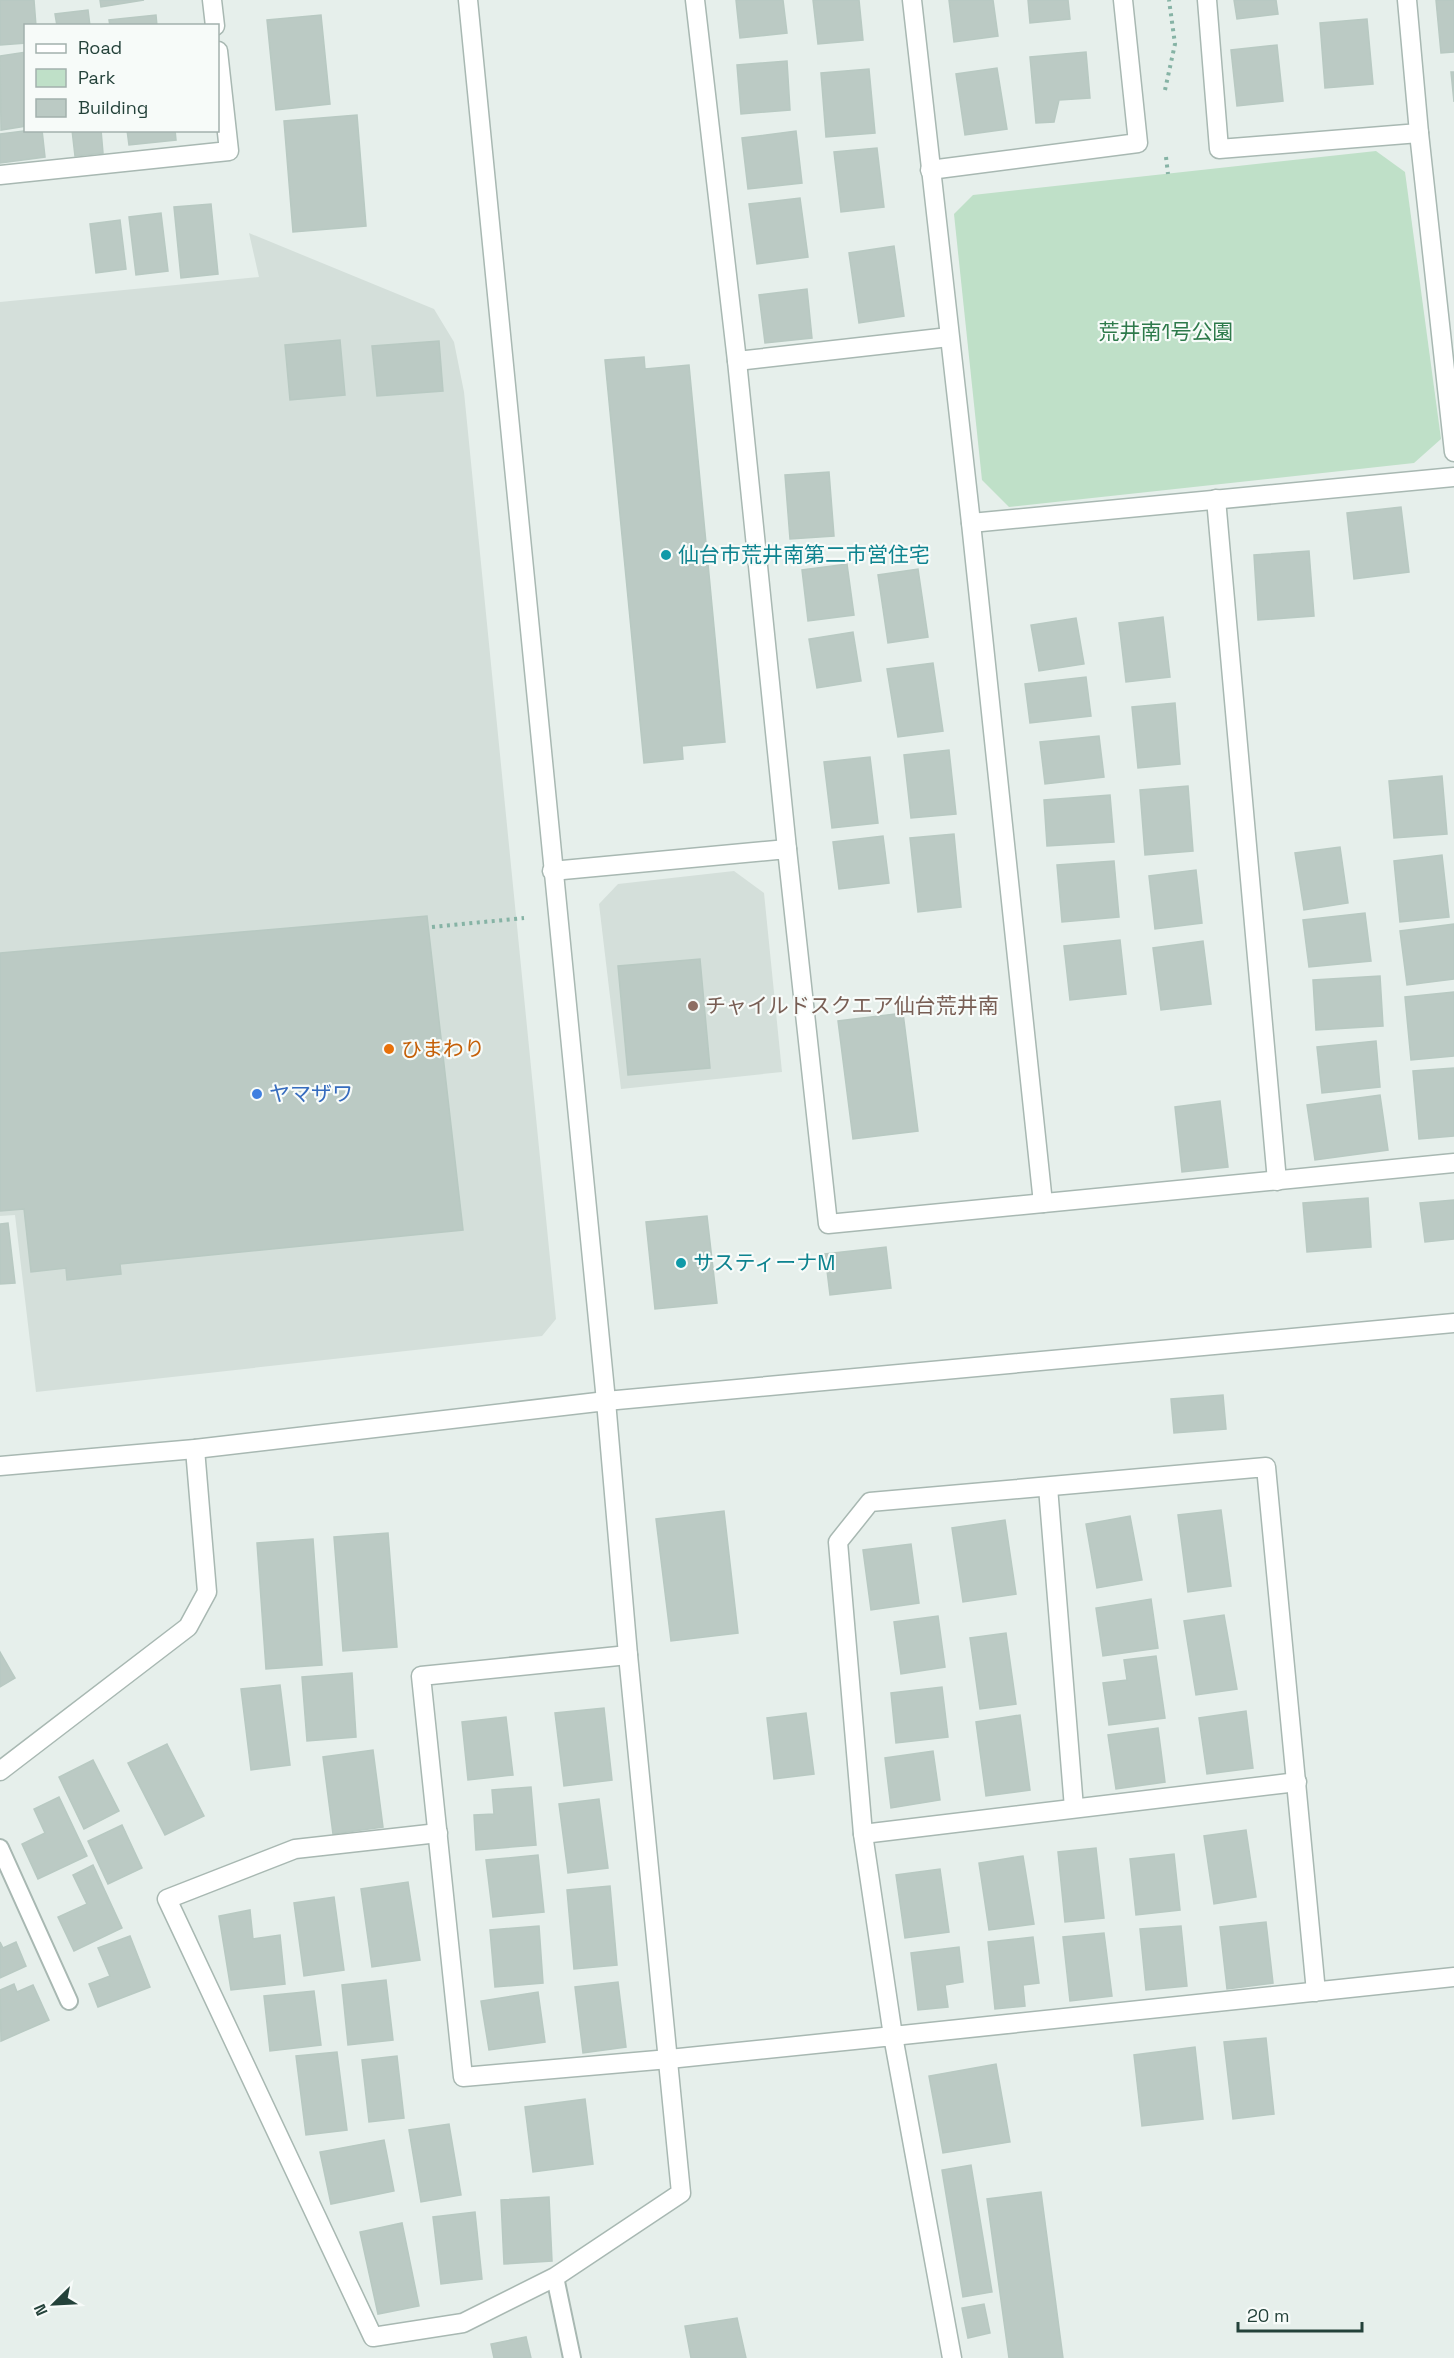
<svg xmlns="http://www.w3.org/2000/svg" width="1454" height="2358" font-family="'Space Grotesk','Noto Sans JP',sans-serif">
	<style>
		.built { fill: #d4dfda }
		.green { fill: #bfe0c8 }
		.building { fill: #bbcac4; stroke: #b8c9c2; stroke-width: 1.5 }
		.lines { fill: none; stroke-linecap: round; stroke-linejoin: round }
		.service-casing { stroke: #a8b8b2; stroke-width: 20 }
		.minor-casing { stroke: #a8b8b2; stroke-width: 21 }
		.tertiary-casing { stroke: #a8b8b2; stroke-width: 21 }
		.path { stroke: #86b3a5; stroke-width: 4; stroke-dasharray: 3 4.5; stroke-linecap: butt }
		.service { stroke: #fff; stroke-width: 16 }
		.minor { stroke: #fff; stroke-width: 18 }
		.tertiary { stroke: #fff; stroke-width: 18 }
		.culture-dot { fill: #0f9aa8; stroke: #f7fbf9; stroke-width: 2 }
		.education-dot { fill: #8d6e63; stroke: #f7fbf9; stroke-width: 2 }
		.food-dot { fill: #e8710a; stroke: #f7fbf9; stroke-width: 2 }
		.shop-dot { fill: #3f7fe0; stroke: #f7fbf9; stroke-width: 2 }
		.labels { text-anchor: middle; stroke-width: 4.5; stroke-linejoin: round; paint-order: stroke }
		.park-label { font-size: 21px; fill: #2d7a4b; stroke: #f7fbf9 }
		.culture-label { font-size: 21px; fill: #0d838f; stroke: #f7fbf9; text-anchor: start }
		.education-label { font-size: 21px; fill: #785e54; stroke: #f7fbf9; text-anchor: start }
		.food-label { font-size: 21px; fill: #c56008; stroke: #f7fbf9; text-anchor: start }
		.shop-label { font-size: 21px; fill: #366cbe; stroke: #f7fbf9; text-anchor: start }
	</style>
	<rect width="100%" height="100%" fill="#e6efeb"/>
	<g class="built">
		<path d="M249,233L434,309L454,342L464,392L556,1319L542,1336L36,1392L15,1215L0,1216V302L259,277Z"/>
		<path d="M734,871L764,893L782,1072L621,1089L599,904L618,884Z"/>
	</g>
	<path class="green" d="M1376,151L1405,172L1441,439L1414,463L1009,507L982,480L954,214L973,195Z"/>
	<g class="building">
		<path d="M0,0H34L36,26H26V43L0,45Z"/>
		<path d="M100,0H144L101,7Z"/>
		<path d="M736,0H783L787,33L740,38Z"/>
		<path d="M813,0H859L863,40L818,44Z"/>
		<path d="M949,0H993L998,36L954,42Z"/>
		<path d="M1028,0H1068L1070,19L1030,23Z"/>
		<path d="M1234,0H1276L1278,14L1237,19Z"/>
		<path d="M1436,0H1454V52L1441,53Z"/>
		<path d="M88,10L90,26H57L55,14Z"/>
		<path d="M156,15L157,26H110L109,20Z"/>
		<path d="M321,15L330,104L276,110L267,20Z"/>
		<path d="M1367,19L1373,84L1325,88L1320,23Z"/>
		<path d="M1277,45L1283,101L1237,106L1231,50Z"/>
		<path d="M26,52V126L1,130L0,56Z"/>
		<path d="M1086,52L1090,98L1059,100L1054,122L1036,123L1030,57Z"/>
		<path d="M787,61L790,110L741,114L737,65Z"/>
		<path d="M997,68L1007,129L965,135L956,74Z"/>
		<path d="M869,69L875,133L826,137L821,73Z"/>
		<path d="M1451,72H1454V102Z"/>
		<path d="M357,115L366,226L293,232L284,121Z"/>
		<path d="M32,130H42L45,157L0,163V134Z"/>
		<path d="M72,130H101L103,153L75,156Z"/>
		<path d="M127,130H175L176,140L129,145Z"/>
		<path d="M796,131L802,183L748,189L742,138Z"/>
		<path d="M877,148L884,207L841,212L834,152Z"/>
		<path d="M800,198L808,257L757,264L749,204Z"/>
		<path d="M211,204L218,274L181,278L174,207Z"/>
		<path d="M161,213L168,271L136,275L129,217Z"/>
		<path d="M120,220L126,269L96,273L90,224Z"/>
		<path d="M894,246L904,316L859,323L849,253Z"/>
		<path d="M807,289L812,338L765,343L759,295Z"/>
		<path d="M340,340L345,395L290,400L285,345Z"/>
		<path d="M439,341L443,391L377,396L372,346Z"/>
		<path d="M644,357L645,369L689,365L725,742L682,746L683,759L644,763L605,360Z"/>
		<path d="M829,472L834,536L790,539L785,475Z"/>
		<path d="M1401,507L1409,572L1354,579L1347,513Z"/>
		<path d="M1309,551L1314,616L1258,620L1254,555Z"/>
		<path d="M847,564L854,615L808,621L802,570Z"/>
		<path d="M918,569L928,637L888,643L878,575Z"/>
		<path d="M1163,617L1170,677L1126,682L1119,623Z"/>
		<path d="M1076,618L1084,664L1039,671L1031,625Z"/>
		<path d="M853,632L861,681L817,688L809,639Z"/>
		<path d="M933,663L943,731L898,737L887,669Z"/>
		<path d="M1086,677L1091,716L1030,723L1025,684Z"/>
		<path d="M1175,703L1180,764L1138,768L1132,707Z"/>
		<path d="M1099,736L1104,777L1045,784L1040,742Z"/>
		<path d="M949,750L956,814L911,818L904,755Z"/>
		<path d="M870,757L878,823L832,828L824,762Z"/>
		<path d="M1442,776L1447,834L1394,838L1389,781Z"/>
		<path d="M1188,786L1193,851L1145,855L1140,790Z"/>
		<path d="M1110,795L1114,842L1047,846L1044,800Z"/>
		<path d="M954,834L961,907L918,912L910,838Z"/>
		<path d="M883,836L889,883L839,889L833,842Z"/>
		<path d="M1340,847L1348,903L1304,910L1295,853Z"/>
		<path d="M1442,855L1449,917L1400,922L1394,861Z"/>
		<path d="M1114,861L1119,917L1062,922L1057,865Z"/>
		<path d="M1196,870L1202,923L1155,929L1149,876Z"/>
		<path d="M1365,913L1371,961L1309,967L1303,920Z"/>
		<path d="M427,916L463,1230L120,1264L121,1274L67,1280L66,1268L31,1272L24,1209L0,1211V953Z"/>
		<path d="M1454,924V979L1407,985L1400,931Z"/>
		<path d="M1120,940L1126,994L1070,1000L1064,946Z"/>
		<path d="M1203,941L1211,1004L1161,1010L1153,948Z"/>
		<path d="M700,959L710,1068L628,1075L618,966Z"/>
		<path d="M1380,976L1383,1026L1316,1030L1313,980Z"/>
		<path d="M1454,992V1056L1411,1060L1405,997Z"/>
		<path d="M903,1013L918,1131L853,1139L838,1021Z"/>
		<path d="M1376,1041L1380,1087L1322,1093L1317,1047Z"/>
		<path d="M1454,1068V1136L1419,1139L1413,1071Z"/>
		<path d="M1380,1095L1388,1150L1315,1160L1307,1105Z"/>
		<path d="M1220,1101L1228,1167L1182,1172L1175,1107Z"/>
		<path d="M1368,1198L1371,1247L1307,1252L1303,1203Z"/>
		<path d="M1454,1200V1239L1425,1242L1420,1203Z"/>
		<path d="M707,1216L717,1303L655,1309L646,1222Z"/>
		<path d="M8,1223L15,1283L0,1284V1224Z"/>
		<path d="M886,1247L891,1288L830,1295L825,1254Z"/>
		<path d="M1223,1395L1226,1429L1174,1433L1171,1399Z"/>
		<path d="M1221,1510L1231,1586L1188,1592L1178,1515Z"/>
		<path d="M724,1511L738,1633L671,1641L656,1519Z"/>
		<path d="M1130,1516L1142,1580L1097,1588L1086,1524Z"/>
		<path d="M1005,1520L1016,1594L963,1602L952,1528Z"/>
		<path d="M388,1533L397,1647L343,1651L334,1537Z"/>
		<path d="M313,1539L322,1665L266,1669L257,1543Z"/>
		<path d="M911,1544L919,1603L871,1610L863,1550Z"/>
		<path d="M1151,1599L1158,1648L1103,1656L1096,1608Z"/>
		<path d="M1224,1615L1237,1689L1196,1695L1184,1621Z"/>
		<path d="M938,1616L945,1667L901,1674L894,1622Z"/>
		<path d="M1006,1633L1016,1704L980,1709L970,1638Z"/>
		<path d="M0,1652L15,1678L0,1687Z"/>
		<path d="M1156,1656L1165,1718L1109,1725L1103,1683L1127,1680L1124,1660Z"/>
		<path d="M352,1673L356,1737L307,1741L302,1677Z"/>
		<path d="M280,1685L290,1765L251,1770L241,1689Z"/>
		<path d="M942,1687L948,1737L896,1743L891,1693Z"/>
		<path d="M604,1708L612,1780L564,1786L555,1713Z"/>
		<path d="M1246,1711L1253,1768L1207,1774L1199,1718Z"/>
		<path d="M806,1713L814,1774L774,1779L767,1718Z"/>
		<path d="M1020,1715L1030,1790L986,1796L976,1722Z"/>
		<path d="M506,1717L513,1775L468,1780L462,1722Z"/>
		<path d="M1158,1728L1165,1782L1116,1789L1108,1735Z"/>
		<path d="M167,1744L204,1816L165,1835L128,1763Z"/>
		<path d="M373,1750L383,1827L333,1834L323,1757Z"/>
		<path d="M933,1751L940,1800L891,1808L885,1758Z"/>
		<path d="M93,1760L119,1811L84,1829L59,1777Z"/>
		<path d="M531,1787L536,1845L476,1850L474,1815L494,1814L492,1790Z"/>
		<path d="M59,1797L87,1856L38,1879L22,1844L45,1833L34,1809Z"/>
		<path d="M599,1799L608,1868L568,1873L559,1804Z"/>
		<path d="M122,1825L142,1868L108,1884L88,1841Z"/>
		<path d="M1246,1830L1256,1897L1214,1904L1204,1836Z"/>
		<path d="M1096,1848L1104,1918L1065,1922L1058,1852Z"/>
		<path d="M1174,1854L1180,1910L1136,1915L1130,1859Z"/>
		<path d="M538,1855L544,1912L493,1917L486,1860Z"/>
		<path d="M1023,1856L1034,1924L989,1930L979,1863Z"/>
		<path d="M93,1865L122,1928L74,1951L58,1917L87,1904L73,1875Z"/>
		<path d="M940,1869L949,1932L905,1938L896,1875Z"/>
		<path d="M408,1882L420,1960L372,1967L361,1889Z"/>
		<path d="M610,1886L617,1965L574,1969L567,1890Z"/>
		<path d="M334,1897L344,1970L304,1976L294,1903Z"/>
		<path d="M250,1910L253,1939L280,1935L285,1984L231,1990L219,1916Z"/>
		<path d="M1266,1922L1273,1983L1227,1989L1220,1927Z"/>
		<path d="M539,1926L543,1983L495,1987L490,1930Z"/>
		<path d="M1181,1926L1187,1986L1146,1990L1140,1929Z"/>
		<path d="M1104,1933L1112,1996L1070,2001L1063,1937Z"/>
		<path d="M130,1936L150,1987L98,2007L89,1984L110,1976L98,1948Z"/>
		<path d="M1033,1937L1039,1983L1023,1985L1025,2006L995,2009L988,1942Z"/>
		<path d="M0,1942L3,1948L16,1942L26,1966L0,1978Z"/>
		<path d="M959,1947L963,1982L945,1985L948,2007L918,2010L911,1953Z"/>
		<path d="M386,1980L393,2040L348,2045L342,1985Z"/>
		<path d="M618,1982L626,2047L583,2053L575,1987Z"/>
		<path d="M14,1984L17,1992L33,1985L49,2020L1,2041L0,1990Z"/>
		<path d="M314,1991L321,2045L270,2051L264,1996Z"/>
		<path d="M538,1992L545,2042L489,2050L481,2001Z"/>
		<path d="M1266,2038L1274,2114L1233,2119L1224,2042Z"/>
		<path d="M1195,2047L1203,2119L1142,2126L1134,2055Z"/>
		<path d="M337,2052L347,2130L306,2135L296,2056Z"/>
		<path d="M397,2056L404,2118L369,2122L362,2060Z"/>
		<path d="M996,2064L1010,2142L943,2153L929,2076Z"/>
		<path d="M585,2099L593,2164L533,2172L525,2107Z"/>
		<path d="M449,2124L461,2195L421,2202L409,2130Z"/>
		<path d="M384,2140L394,2191L331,2204L320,2152Z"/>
		<path d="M971,2165L992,2292L963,2297L942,2170Z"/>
		<path d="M1041,2192L1063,2358H1009L987,2199Z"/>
		<path d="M549,2197L552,2261L504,2264L501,2200Z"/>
		<path d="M475,2212L482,2279L441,2284L433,2217Z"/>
		<path d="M402,2223L419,2306L378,2314L360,2232Z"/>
		<path d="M984,2304L990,2333L968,2338L962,2308Z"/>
		<path d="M737,2318L746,2358H691L685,2326Z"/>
		<path d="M526,2337L531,2358H494L491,2344Z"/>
	</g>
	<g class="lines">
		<g class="service-casing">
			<g id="service">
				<path d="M0,1848L69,2001"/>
				<path d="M555,2277L572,2358"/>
			</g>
		</g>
		<g class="minor-casing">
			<g id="minor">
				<path d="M212,0L215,26"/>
				<path d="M695,0L737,361L787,849"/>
				<path d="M912,0L971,523L1043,1203"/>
				<path d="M1207,0L1219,149L1419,133L1407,0"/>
				<path d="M1419,133L1454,452"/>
				<path d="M930,170L1138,143L1123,0"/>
				<path d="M0,175L229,151L218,51"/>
				<path d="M737,361L949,337"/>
				<path d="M1216,499L1277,1181"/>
				<path d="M971,523L1454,477"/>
				<path d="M552,871L787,849L828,1224L1454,1163"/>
				<path d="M0,1466L195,1449L606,1401L628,1655L681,2193L555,2277L463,2323L373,2337L167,1899L295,1849L438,1833"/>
				<path d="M1048,1487L1074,1808"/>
				<path d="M628,1655L421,1676L463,2077L669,2059L893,2036L952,2358"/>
				<path d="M0,1771L188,1627L207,1592L195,1449"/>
				<path d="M863,1834L1297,1782"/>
				<path d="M1316,1992L1266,1467L870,1502L838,1542L863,1834L893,2036L1454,1977"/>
			</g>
		</g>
		<g class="tertiary-casing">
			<path id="tertiary" d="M468,0L606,1401L1454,1323"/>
		</g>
		<g class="path">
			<path d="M1165,90L1175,44L1169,0"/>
			<path d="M1166,157L1168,174"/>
			<path d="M432,927L524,918"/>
		</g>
		<use href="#service" class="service"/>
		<use href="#minor" class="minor"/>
		<use href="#tertiary" class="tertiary"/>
	</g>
	<g class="culture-dot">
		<circle cx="666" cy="555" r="6"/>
		<circle cx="681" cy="1263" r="6"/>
	</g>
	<circle class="education-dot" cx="693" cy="1006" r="6"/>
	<circle class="food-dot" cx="389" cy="1049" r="6"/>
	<circle class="shop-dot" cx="257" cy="1094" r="6"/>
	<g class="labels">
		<g class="park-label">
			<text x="1166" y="339">荒井南1号公園</text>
		</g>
		<g class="culture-label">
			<text x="678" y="562">仙台市荒井南第二市営住宅</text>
			<text x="693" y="1270">サスティーナM</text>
		</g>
		<g class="education-label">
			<text x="705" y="1013">チャイルドスクエア仙台荒井南</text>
		</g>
		<g class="food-label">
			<text x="401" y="1056">ひまわり</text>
		</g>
		<g class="shop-label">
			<text x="269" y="1101">ヤマザワ</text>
		</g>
	</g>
	<rect x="24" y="24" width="195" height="108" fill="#f7fbf9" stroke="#a3b1ad" stroke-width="1.5"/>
	<rect x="36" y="44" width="30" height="9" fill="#ffffff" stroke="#a3b1ad" stroke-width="1.5"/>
	<text x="78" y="54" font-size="18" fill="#24423a">Road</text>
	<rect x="36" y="69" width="30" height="18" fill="#bfe0c8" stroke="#a3b1ad" stroke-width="1.5"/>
	<text x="78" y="84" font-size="18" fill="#24423a">Park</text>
	<rect x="36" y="99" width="30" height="18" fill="#bbcac4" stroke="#a3b1ad" stroke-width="1.5"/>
	<text x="78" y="114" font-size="18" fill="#24423a">Building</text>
	<g transform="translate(54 2304) rotate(246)" stroke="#f7fbf9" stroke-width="4.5" paint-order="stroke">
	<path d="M0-4.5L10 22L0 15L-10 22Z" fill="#24423a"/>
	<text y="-9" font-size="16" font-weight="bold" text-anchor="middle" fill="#24423a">N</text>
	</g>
	<path d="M1238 2322v9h124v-9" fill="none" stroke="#24423a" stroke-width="3"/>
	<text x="1247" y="2322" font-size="18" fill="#24423a" stroke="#f7fbf9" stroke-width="4.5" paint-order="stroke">20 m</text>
</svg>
